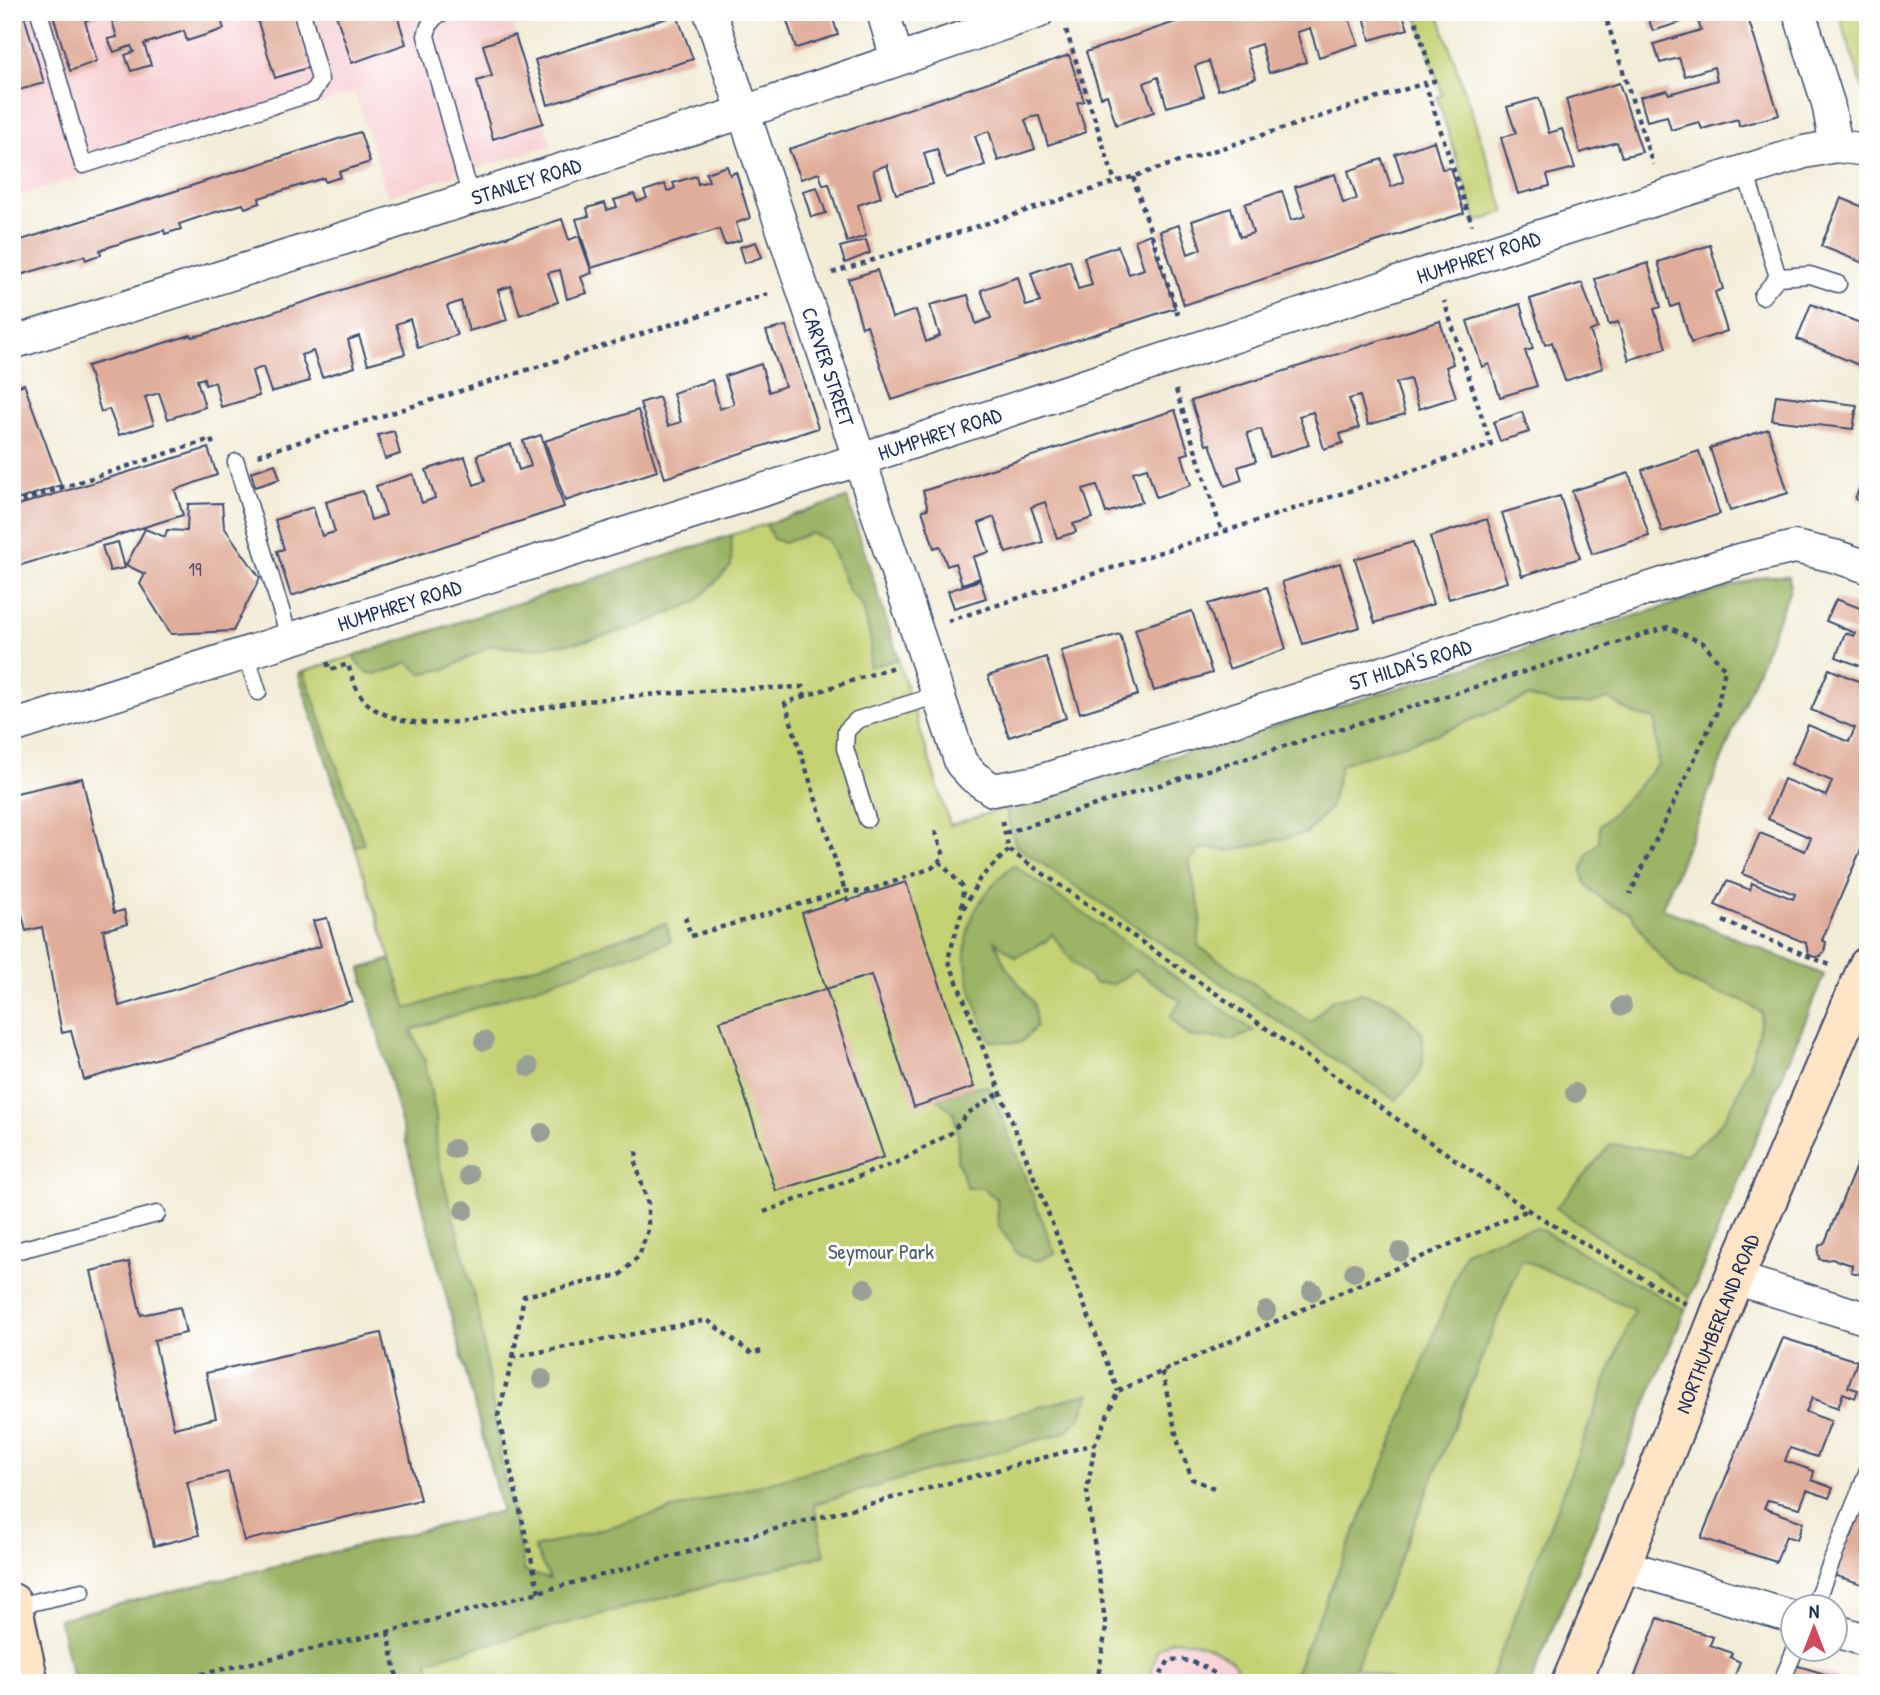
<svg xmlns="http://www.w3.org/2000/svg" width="1880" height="1695" font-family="'Patrick Hand',sans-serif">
	<rect width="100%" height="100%" fill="#fff"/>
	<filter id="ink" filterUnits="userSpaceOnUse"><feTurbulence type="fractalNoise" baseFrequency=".0143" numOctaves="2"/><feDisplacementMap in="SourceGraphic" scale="14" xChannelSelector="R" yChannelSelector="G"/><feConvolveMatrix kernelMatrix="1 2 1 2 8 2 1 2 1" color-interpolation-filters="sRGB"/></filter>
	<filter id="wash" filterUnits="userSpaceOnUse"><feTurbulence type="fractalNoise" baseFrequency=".00686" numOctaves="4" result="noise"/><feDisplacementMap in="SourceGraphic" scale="28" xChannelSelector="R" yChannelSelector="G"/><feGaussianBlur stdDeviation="1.57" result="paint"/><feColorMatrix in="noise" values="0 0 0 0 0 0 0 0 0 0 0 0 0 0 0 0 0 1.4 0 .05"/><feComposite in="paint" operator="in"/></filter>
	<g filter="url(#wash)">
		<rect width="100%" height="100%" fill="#f2ecd6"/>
		<path fill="#f7cfd3" d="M12 12H509L551 145 388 196 355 93 12 198Z
			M1172 1597 1271 1635 1399 1683H1121Z"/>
		<path fill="#c4d173" stroke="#708068" stroke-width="2" d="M1416 12H1438L1505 212 1477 222 1437 97 1442 94Z
			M1857 12H1868V104L1840 18Z
			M847 498 950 825 1766 576H1789L1790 589 1662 908 1824 975 1530 1683H1399L1305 1648 1291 1683H1238C1239 1675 1239 1668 1233 1662 1222 1650 1187 1637 1171 1641 1167 1642 1161 1647 1157 1650L1148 1683H75L59 1619 502 1511 381 1040 361 969 391 959 299 673Z"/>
		<path fill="#9bb365" stroke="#5b7162" stroke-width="2" d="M847 498 899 659 869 667 871 642 863 607 848 589 828 540 811 533 784 543 773 539 766 524Z
			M732 535 731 566 696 602 639 626 584 641 526 649 492 645 447 669 421 673 408 662C388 672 365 685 354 656Z
			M1766 576H1789L1790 589 1662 908 1824 975 1690 1297 1556 1208 1611 1144 1687 1154C1697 1145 1711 1136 1719 1125 1741 1097 1757 1047 1762 1013L1743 1000 1714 992 1681 978 1652 947 1630 913 1609 904 1587 887 1582 871 1588 853 1599 842 1600 826 1658 765 1655 719 1635 715 1609 699 1591 704H1556L1528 697 1437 734 1341 764 1330 808 1307 833 1231 851 1202 848 1189 861 1201 915 1198 946 1311 1022 1332 1000 1362 993 1392 1002 1422 1032C1426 1071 1422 1073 1396 1100L1016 846 1005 808Z
			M304 672 364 844 354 846 300 679 299 673Z
			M1013 865 1254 1031 1233 1040 1188 1036 1170 1017 1181 1001 1135 970 1114 984 1095 983 1073 962 1052 934 1045 942 1016 957 995 941 1005 965 1034 1004 1036 1027 1020 1043 990 1041C960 969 947 923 1013 865Z
			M666 923 671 941 411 1030 425 1062 436 1117 437 1155 479 1315 503 1473 525 1572 550 1579 534 1548 1090 1393 1080 1418 1066 1432 814 1504 825 1555 428 1660 432 1683H74L59 1619 502 1511 361 969 391 960 407 1009Z
			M989 1086 1055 1253 1037 1261 1018 1255 998 1225 997 1199 983 1188H967L957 1159 958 1136 954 1113 937 1099 974 1087Z
			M1538 1228 1685 1310 1530 1683H1489L1634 1309 1522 1259 1356 1666 1342 1683H1291L1400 1424 1465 1252 1510 1233Z"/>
		<g id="blocks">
			<path fill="#e0ad9a" d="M12 12H23L44 83 12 92Z
				M52 12H107L85 21 97 61 70 71Z
				M109 12H229V13L220 16 224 29 187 41 184 31 144 44 151 65 131 71 125 55 134 52 131 46 114 52 108 39 117 37Z
				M255 12H293L310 67 275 78Z
				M335 12H396L406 44 352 63Z
				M784 12H831L838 35 796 48Z
				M1205 12H1357L1348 16 1358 44 1319 57 1310 28 1304 30 1297 32 1306 62 1269 73 1261 44 1246 49 1256 78 1218 90 1209 61 1195 66 1204 96 1167 107 1158 77 1144 83 1154 112 1116 125 1107 95 1101 97 1086 52Z
				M1363 12H1402L1408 29 1370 40Z
				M1646 12H1746L1779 115 1739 126 1738 119 1702 129 1699 122 1671 130 1667 116 1647 121 1640 97 1667 90 1669 94 1717 80 1714 67 1685 76 1679 58 1660 63 1654 44 1701 30 1697 17 1653 31Z
				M677 15 693 59 548 105 535 60Z
				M515 35 543 123 493 139 477 81 492 76 483 45Z
				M1069 55 1084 101 1077 103 1086 132 1048 145 1039 116 1032 117 1025 120 1035 149 998 161 989 131 975 136 985 165 946 178 937 149 924 153 933 184 896 194 887 165 873 170 881 197 858 205 866 236 847 242 829 184 823 185 819 173 801 179 789 149Z
				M1619 83 1642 152 1622 157 1617 142 1580 153 1566 99Z
				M1539 98 1549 133 1562 129 1575 168 1547 175 1550 186 1518 194 1501 138 1516 133 1507 107Z
				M360 132 370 162 339 172 341 177 325 182 324 178 259 198 260 203 245 208 243 204 209 214 179 224 181 229 165 234 164 230 130 240 100 250 101 255 93 257 86 260 84 256 20 275 22 280 12 284V243Z
				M1434 141 1442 169 1450 168 1464 213 1184 305 1160 231 1179 225 1188 254 1201 249 1192 221 1231 208 1240 237 1253 233 1245 204 1282 191 1291 220 1300 218 1305 216 1295 187 1335 174 1343 203 1357 199 1348 171 1382 159 1391 187 1404 182 1395 154Z
				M727 166 730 175 736 172 750 218 736 223 741 240 725 245 719 229 591 268 576 219 589 216 587 208 605 203 607 210 617 207 614 200 634 194 637 201 642 200 647 198 644 191 665 184 667 191 671 190 675 188 673 183 696 176 698 184 709 181 706 173Z
				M817 187 826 213 811 217 803 191Z
				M1841 198 1868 209V265L1821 246Z
				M562 219 569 240 579 236 592 273 581 277 587 293 567 299 560 270 548 273 558 302 540 308 520 315 511 286 498 290 507 320 469 331 461 301 447 306 457 335 418 348 410 319 396 324 405 354 368 364 359 336 348 340 355 367 339 372 322 377 313 351 308 353 301 355 310 381 271 392 263 367 252 371 259 396 221 407 215 382 205 385 204 378 197 380 205 407 168 419 159 393 145 397 154 424 119 435 109 409 101 412 87 366 191 335 192 337 205 334Z
				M1150 234 1175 308 892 400 867 325 862 327 848 279 877 270 892 318 916 310 926 342 940 336 930 305 968 295 976 324 991 318 981 290 1018 277 1026 306 1040 302 1031 273 1070 260 1078 289 1092 285 1084 257 1118 246 1129 274 1144 269 1135 240Z
				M866 240 870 253 845 263 840 247Z
				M756 242 762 257 745 263 740 247Z
				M1710 245 1723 289 1715 292 1727 331 1691 343 1679 304 1671 307 1658 262Z
				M1648 263 1661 307 1654 309 1666 348 1629 360 1618 322 1609 325 1595 279Z
				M1582 283 1598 328 1590 331 1603 368 1565 381 1552 342 1545 345 1530 299Z
				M1520 304 1533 349 1525 351 1537 386 1500 397 1489 364 1482 367 1467 321Z
				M1811 304 1868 326V369L1797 339Z
				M1440 321 1453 364 1446 367 1456 397 1419 409 1410 379 1396 383 1405 414 1368 425 1360 396 1349 399 1359 428 1340 434 1343 443 1324 449 1313 412 1299 416 1309 445 1270 457 1261 429 1247 433 1256 461 1238 467 1242 480 1225 486 1210 444 1206 445 1191 401Z
				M786 326 818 428 665 478 640 403 659 397 668 426 681 422 673 393 692 386 712 380 720 409 734 404 725 376 761 364 769 392 785 386 766 331Z
				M24 384 61 485 17 500 12 485V389Z
				M1776 395 1857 405 1853 429 1772 420Z
				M638 410 657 471 565 501 545 441Z
				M1175 410 1189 453 1182 455 1191 485 1156 497 1147 468 1133 472 1142 502 1106 513 1097 485 1083 489 1093 518 1073 524 1076 532 1057 538 1045 502 1031 507 1043 542 1006 553 994 517 979 523 989 552 973 557 980 578 962 584 955 563 947 566 940 546 934 548 922 510 928 509 923 491Z
				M1522 412 1529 432 1500 441 1493 422Z
				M1768 429 1788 493 1730 511 1710 448Z
				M394 431 400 454 385 459 378 435Z
				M541 435 564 507 291 596 277 551 284 549 275 520 313 507 322 536 328 534 335 532 326 502 363 491 371 520 386 515 376 486 413 474 422 503 430 500 435 498 426 470 465 457 474 485 485 481 477 455 511 444 519 470 531 466 523 441Z
				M208 448 217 475 175 490 183 515 12 568V507Z
				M1699 451 1720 514 1662 532 1642 470Z
				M275 464 280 479 255 487 251 472Z
				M1868 467V504L1855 499Z
				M1629 473 1649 536 1592 554 1572 491Z
				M1560 496 1580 558 1522 576 1502 513Z
				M222 503 224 527 260 578 233 631 171 634 140 584 145 574 126 565 145 529 165 537 167 530 187 531 188 504Z
				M1487 519 1507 582 1449 599 1430 537Z
				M118 542 125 568 110 571 102 546Z
				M1413 542 1433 604 1375 623 1355 559Z
				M1340 563 1360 627 1303 644 1282 582Z
				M980 580 986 598 954 608 948 591Z
				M1267 587 1286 649 1229 669 1208 604Z
				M1836 599 1868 611V669L1836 657 1845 633 1854 636 1855 633 1826 621Z
				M1192 611 1212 673 1154 691 1135 629Z
				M1120 634 1138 695 1080 713 1061 651Z
				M1046 657 1066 718 1009 737 988 676Z
				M1829 669 1868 685V833L1822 940 1826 942 1824 952 1821 956 1814 957 1808 954 1806 943 1715 905 1727 881 1750 890 1752 883 1793 899 1795 894 1742 874 1760 833 1805 851 1811 838 1768 819 1784 779 1826 796 1829 789 1832 781 1791 764 1808 725 1849 742 1855 728 1811 710Z
				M82 778 114 913 124 910 127 924 103 930 119 1006 321 946 313 921 327 918 352 1001 84 1080 71 1031 62 1033 42 927 26 931 12 875V794Z
				M906 882 974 1087 914 1107 871 975 826 989 884 1157 776 1191 720 1021 826 989 802 913 847 898V901Z
				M1868 1137V1272L1864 1275 1851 1272 1852 1265 1832 1259 1824 1260 1819 1259 1818 1252 1819 1246 1825 1242Z
				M129 1262 141 1315 180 1307 186 1333 154 1340 174 1428 216 1418 206 1373 381 1333 420 1500 244 1541 228 1472 187 1482 199 1535 154 1546 91 1271Z
				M1783 1338 1857 1361 1848 1387 1858 1390 1855 1398 1843 1393 1838 1408 1812 1398 1806 1412 1831 1421 1817 1457 1790 1448 1785 1461 1814 1471 1812 1480 1833 1488 1829 1498 1807 1490 1800 1508 1768 1500 1764 1508 1803 1522 1797 1540 1786 1536 1776 1562 1701 1538Z
				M1860 1512 1868 1514V1586L1830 1574 1845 1536 1851 1538Z
				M1658 1618 1713 1637 1710 1645 1732 1653 1730 1657 1740 1662 1732 1683H1632Z
				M1795 1665 1852 1682V1683H1787Z"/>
		</g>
	</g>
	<g filter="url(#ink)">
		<use href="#blocks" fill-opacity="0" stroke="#3b4b70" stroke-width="2"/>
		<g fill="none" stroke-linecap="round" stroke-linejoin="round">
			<defs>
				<path id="lane" d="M39 12 83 165 312 93 320 80 302 12
					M445 12C432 16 429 24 426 36L471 198
					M1745 171 1778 277 1810 275 1838 284
					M1762 296 1778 277
					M236 462 290 640
					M246 654 258 692
					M867 819 845 748 846 731 857 720 938 695
					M12 1252 157 1214
					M13 1607 82 1591
					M1813 1608 1868 1471
					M1781 1683 1795 1650"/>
				<g id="street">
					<path id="s1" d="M710 12 961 763 974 777 993 790 1037 782 1739 560 1795 547 1834 556 1868 567"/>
					<path d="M883 12 897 59"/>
					<path d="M1799 12 1828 103 1836 146"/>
					<path id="s2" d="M12 343 744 112 1038 12"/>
					<path id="s3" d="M12 727 861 459 1522 242 1804 152 1836 146 1868 150"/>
					<path d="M1734 1278 1868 1319"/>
					<path d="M1621 1565 1792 1617"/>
					<path d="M1834 1630 1868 1641"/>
				</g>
				<g id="secondary">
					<path d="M12 1603 29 1683"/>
					<path id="s4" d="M1571 1683 1621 1565 1734 1278 1868 966"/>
				</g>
			</defs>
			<use href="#lane" stroke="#3b4b70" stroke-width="19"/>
			<use href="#street" stroke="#3b4b70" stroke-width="35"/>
			<use href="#secondary" stroke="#3b4b70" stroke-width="42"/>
			<path stroke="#3b4b70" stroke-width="4.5" stroke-dasharray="5 5" stroke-linecap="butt" d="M1413 12 1434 81 1425 83 1472 225
				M1604 12 1653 165
				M1066 30 1115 182
				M1133 177 1179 319
				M832 273 1425 83
				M1176 390 1222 532
				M258 455 771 293
				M12 504 211 439 214 448
				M948 621 1491 445 1444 301
				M327 662 330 670 348 664C357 696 365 709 398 719 446 733 527 708 578 702 653 693 727 689 803 687L805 696 894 667
				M805 696 785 703 845 891
				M1002 821 1009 850 1528 1210 1686 1304
				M1005 833 1668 627 1703 643 1725 669 1716 714 1630 894
				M1009 850 980 878 962 911 948 959 1118 1391
				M939 861 963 887 962 907
				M685 917 691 936 845 891 864 892 932 868 944 856 935 830
				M1723 921 1830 965
				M764 1212 900 1161 951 1133 968 1113 1000 1093
				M513 1357 524 1296 620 1275 639 1256 648 1230V1204L636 1164 637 1147
				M1162 1372 1178 1442 1192 1479 1214 1488
				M539 1592 498 1416 513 1357 707 1320 752 1354 761 1351
				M388 1632 398 1683
				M162 1683 388 1632 1095 1444
				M1097 1683 1106 1628 1087 1491 1095 1444 1118 1391 1528 1210
				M1156 1683 1169 1660C1188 1658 1205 1665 1220 1678L1221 1683"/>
			<use href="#lane" stroke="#fff" stroke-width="16"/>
			<use href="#street" stroke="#fff" stroke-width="32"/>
			<use href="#secondary" stroke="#ffe4c6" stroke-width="38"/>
		</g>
		<g fill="#989f97">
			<circle cx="1622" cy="1006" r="10"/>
			<circle cx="484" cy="1041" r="10"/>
			<circle cx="529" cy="1067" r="10"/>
			<circle cx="1575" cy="1093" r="10"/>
			<circle cx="542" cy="1133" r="10"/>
			<circle cx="454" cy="1149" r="10"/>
			<circle cx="469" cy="1175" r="10"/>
			<circle cx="464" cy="1210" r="10"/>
			<circle cx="1400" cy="1252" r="10"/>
			<circle cx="1354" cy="1272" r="10"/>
			<circle cx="865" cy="1288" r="10"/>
			<circle cx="1312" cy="1291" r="10"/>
			<circle cx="1266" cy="1311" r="10"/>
			<circle cx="542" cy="1379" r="10"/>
		</g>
	</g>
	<g text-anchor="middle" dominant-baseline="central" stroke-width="6" stroke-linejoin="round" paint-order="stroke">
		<g font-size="18" fill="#4c4e6d">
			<text x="195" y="569">19</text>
		</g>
		<g font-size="21" fill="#1b2f5e" stroke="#fff">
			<text stroke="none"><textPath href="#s2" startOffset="539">STANLEY ROAD</textPath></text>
			<text stroke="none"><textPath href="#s3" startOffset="1540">HUMPHREY ROAD</textPath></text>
			<text stroke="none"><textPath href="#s1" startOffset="374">CARVER STREET</textPath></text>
			<text stroke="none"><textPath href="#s3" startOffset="973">HUMPHREY ROAD</textPath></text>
			<text stroke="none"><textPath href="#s3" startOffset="406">HUMPHREY ROAD</textPath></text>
			<text stroke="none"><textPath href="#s1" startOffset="1270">ST HILDA'S ROAD</textPath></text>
			<text stroke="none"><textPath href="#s4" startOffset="388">NORTHUMBERLAND ROAD</textPath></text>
		</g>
		<g font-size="21" fill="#4e6064" stroke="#fff">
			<text x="881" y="1251">Seymour Park</text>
		</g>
	</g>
	<rect width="1880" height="1695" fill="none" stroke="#fff" stroke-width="42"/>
	<g transform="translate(1814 1628)"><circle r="33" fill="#ffffff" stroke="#a4acbf" stroke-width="2"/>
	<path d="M0-5L12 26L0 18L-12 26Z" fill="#d1495b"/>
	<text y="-10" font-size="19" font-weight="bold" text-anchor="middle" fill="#1b2f5e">N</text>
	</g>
</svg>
